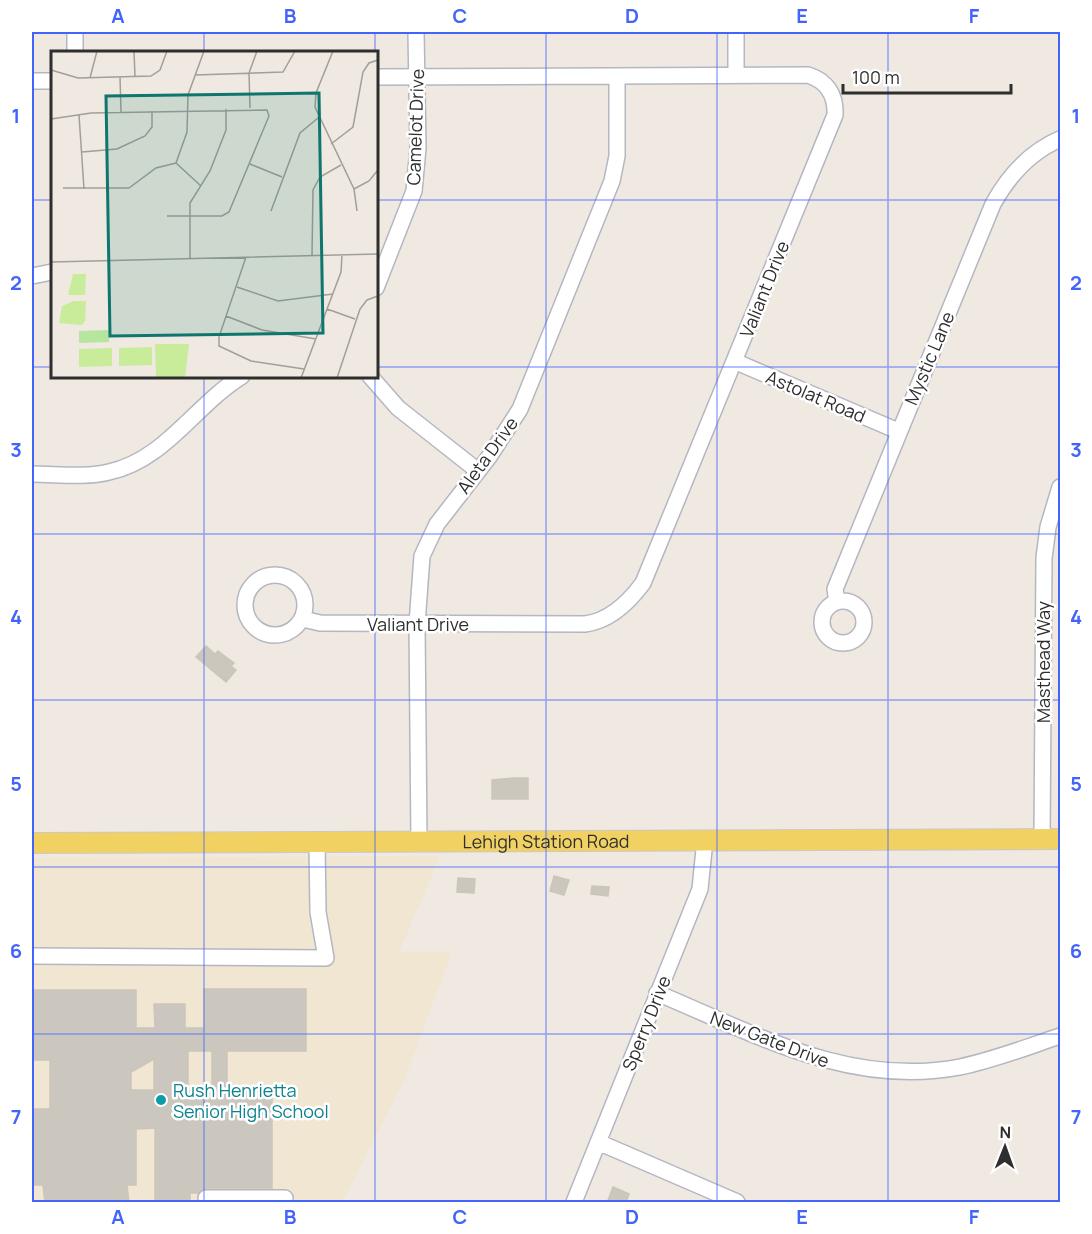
<svg xmlns="http://www.w3.org/2000/svg" width="1092" height="1234" font-family="Manrope,sans-serif">
	<rect width="100%" height="100%" fill="#efe9e1"/>
	<path fill="#f0e6d1" d="M440 856 399 952H452L403 1083 342 1202H32V858Z"/>
	<path fill="#cbc7bf" stroke="#cbc5ba" stroke-width="1.5" fill-rule="evenodd" d="M206 646 215 654 218 651 234 663 231 666 236 670 226 682 196 657Z
		M514 778H528V799H492V780Z
		M554 876 569 880 564 895 550 891Z
		M458 878 475 879 474 893 457 892Z
		M592 886 609 887 608 896 591 894Z
		M204 989H306V1051H227V1090H272V1188H206L198 1193H190V1203H155V1128L136 1129V1185H127L129 1203H45L43 1185H32V1109H50V1060H32V990H136V1028H155L154 1004H185V1028H204ZM188 1051H212V1091H188ZM154 1059V1090H131V1072Z
		M613 1187 629 1194 626 1203H607Z"/>
	<g fill="none" stroke-linecap="round" stroke-linejoin="round">
		<defs>
			<path id="minor" d="M75 32V52
				M736 74V32
				M32 81H52
				M32 276 52 272
				M376 288 414 191 418 148 416 32
				M734 361 898 431
				M370 376 398 408 478 471
				M32 474C57 474 85 478 109 472 165 460 195 405 242 376
				M245 605a30 30 0 1 1 60 0a30 30 0 1 1-60 0Z
				M822 622a21 21 0 1 1 42 0a21 21 0 1 1-42 0Z
				M837 602 835 589 993 204C1009 175 1030 152 1060 139
				M303 619 320 623 585 624C609 621 629 602 643 583L835 115C836 95 827 81 808 75L376 77
				M1042 839 1044 558 1048 527 1060 487
				M419 842 417 624 422 556 437 524 489 457 520 409 612 181 617 156V76
				M32 956 326 958 318 912 317 843
				M657 993C755 1034 850 1088 960 1067 994 1060 1027 1047 1060 1036
				M598 1142 737 1202
				M206 1198H285
				M574 1202 700 889 705 840"/>
			<g id="major">
				<path id="s1" d="M32 843 1060 839"/>
			</g>
		</defs>
		<use href="#minor" stroke="#b4b7c1" stroke-width="18"/>
		<use href="#major" stroke="#c9c9c9" stroke-width="22"/>
		<use href="#minor" stroke="#fff" stroke-width="15"/>
		<use href="#major" stroke="#f2d163" stroke-width="20"/>
	</g>
	<path fill="none" stroke="#4264fb" stroke-width="1.5" stroke-opacity="0.55" d="M204 32V52M375 32V52M546 32V1202M717 32V1202M888 32V1202M32 200H52M376 200H1060M32 367H52M376 367H1060M204 376V1202M375 376V1202M32 534H1060M32 700H1060M32 867H1060M32 1034H1060"/>
	<circle fill="#0f9aa8" stroke="#fff" stroke-width="2" cx="161" cy="1100" r="6"/>
	<g text-anchor="middle" dominant-baseline="central" stroke-width="5" stroke-linejoin="round" paint-order="stroke">
		<g font-size="18" fill="#2e2e2e" stroke="#fff">
			<text transform="translate(415 127) rotate(-88)">Camelot Drive</text>
			<text transform="translate(764 289) rotate(-68)">Valiant Drive</text>
			<text transform="translate(929 358) rotate(-67)">Mystic Lane</text>
			<text transform="translate(816 396) rotate(23)">Astolat Road</text>
			<text transform="translate(487 455) rotate(-54)">Aleta Drive</text>
			<text x="418" y="624">Valiant Drive</text>
			<text transform="translate(1043 662) rotate(-90)">Masthead Way</text>
			<text stroke="none"><textPath href="#s1" startOffset="514">Lehigh Station Road</textPath></text>
			<text transform="translate(646 1023) rotate(-68)">Sperry Drive</text>
			<text transform="translate(770 1039) rotate(21)">New Gate Drive</text>
		</g>
		<g font-size="18" fill="#0d838f" stroke="#fff" text-anchor="start">
			<text x="173" y="1090">Rush Henrietta<tspan x="173" dy="21">Senior High School</tspan></text>
		</g>
	</g>
	<g transform="translate(51 51)">
		<rect width="327" height="327" fill="#efe9e1"/>
		<path d="M58 279V291L28 292V280Z" fill="#b6e59e"/>
		<path d="M22 223H35L34 244H17ZM23 250H35L34 270 31 274 8 272 11 255ZM104 293H138L134 327H105ZM101 296V314L68 315V297ZM61 297V315L28 316V298Z" fill="#c9ec9a"/>
		<path fill="none" stroke="#a29e99" stroke-width="1.5" d="M83 0 84 26M282 0 265 42 264 56 303 138 306 160M0 19 27 27 100 25 109 19 116 0M144 24 232 21 244 0M69 26 70 61M39 27 46 0M199 57 198 22 206 0M28 64 33 138M0 68 40 62 216 59 218 65 178 161 171 165H116M280 93 302 76 312 21 318 12 327 9M31 101 66 98 94 85 101 76V60M125 112 136 81 137 44 153 0M125 112 150 135M199 113 231 126M12 137H78L105 117 125 112M303 138 318 130 327 119M220 160 249 82 267 67M261 204 262 139 269 126 290 114M195 206 168 286V295L200 310 253 318M139 207V152L159 120 175 79V58M0 211 327 203M186 236 227 250 282 243M276 258 304 268M175 265 211 279 265 288M250 327 290 221 291 204M286 327 309 258 316 249 327 245"/>
		<path fill="#0f766e" fill-opacity="0.15" stroke="#0f766e" stroke-width="3" d="M268 42 272 282 59 285 55 45Z"/>
		<rect width="327" height="327" fill="none" stroke="#2e2e2e" stroke-width="3"/>
	</g>
	<rect width="1092" height="1234" fill="none" stroke="#ffffff" stroke-width="66"/>
	<g transform="translate(1005 1147) rotate(1)" stroke="#ffffff" stroke-width="4.5" paint-order="stroke">
	<path d="M0-4.5L10 22L0 15L-10 22Z" fill="#2e2e2e"/>
	<text y="-9" font-size="16" font-weight="bold" text-anchor="middle" fill="#2e2e2e">N</text>
	</g>
	<path d="M843 84v9h168v-9" fill="none" stroke="#2e2e2e" stroke-width="3"/>
	<text x="852" y="84" font-size="18" fill="#2e2e2e" stroke="#ffffff" stroke-width="4.5" paint-order="stroke">100 m</text>
	<rect x="33" y="33" width="1026" height="1168" fill="none" stroke="#4264fb" stroke-width="2"/>
	<g font-size="20" text-anchor="middle" font-weight="bold" fill="#4264fb">
		<text x="118" y="23">A</text>
		<text x="290" y="23">B</text>
		<text x="460" y="23">C</text>
		<text x="632" y="23">D</text>
		<text x="802" y="23">E</text>
		<text x="974" y="23">F</text>
		<text x="16" y="123">1</text>
		<text x="1076" y="123">1</text>
		<text x="16" y="290">2</text>
		<text x="1076" y="290">2</text>
		<text x="16" y="457">3</text>
		<text x="1076" y="457">3</text>
		<text x="16" y="624">4</text>
		<text x="1076" y="624">4</text>
		<text x="16" y="791">5</text>
		<text x="1076" y="791">5</text>
		<text x="16" y="958">6</text>
		<text x="1076" y="958">6</text>
		<text x="16" y="1124">7</text>
		<text x="1076" y="1124">7</text>
		<text x="118" y="1224">A</text>
		<text x="290" y="1224">B</text>
		<text x="460" y="1224">C</text>
		<text x="632" y="1224">D</text>
		<text x="802" y="1224">E</text>
		<text x="974" y="1224">F</text>
	</g>
</svg>
